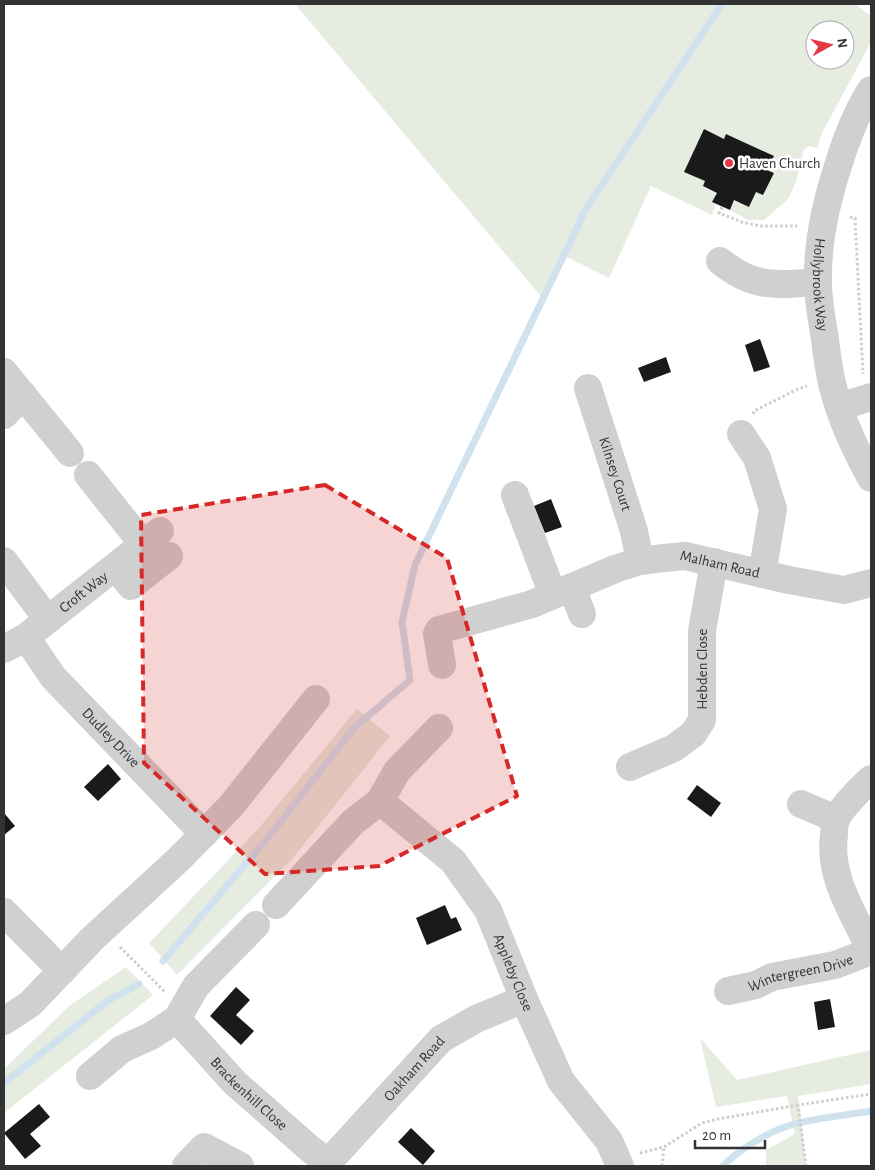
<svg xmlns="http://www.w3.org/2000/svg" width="875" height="1170" font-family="'Alegreya Sans',sans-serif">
	<rect width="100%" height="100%" fill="#fff"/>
	<path fill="#e6ecdf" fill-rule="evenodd" d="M295 4H855L871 16V42L822 133 817 148 809 146 804 149 796 182 788 199 764 220H748L730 210 734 200 749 207 756 192 763 195 774 173 767 170 774 156 727 134 724 139 704 129 684 172 705 181 703 186 717 193 713 202 716 204 712 215 651 186 609 278 567 257 545 301ZM815 30H845V60H815Z
		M357 709 390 736 293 858 177 975 149 943 258 829Z
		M126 967 153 995 4 1113V1069L69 1006Z
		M700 1038 737 1080 871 1050V1084L798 1096 806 1166H766V1150L795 1134 787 1096 716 1107Z"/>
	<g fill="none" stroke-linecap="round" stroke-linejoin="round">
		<path stroke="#cfe2ee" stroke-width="7" d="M163 961 271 834 354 728 410 680 402 622 415 565 587 207 722 4
			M4 1083 106 1002 139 984
			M723 1166C738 1150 770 1131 791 1125 815 1118 847 1115 871 1111"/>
	</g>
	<path fill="#1a1a1a" d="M704 129 724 139 726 134 774 156 767 170 774 173 763 195 756 192 749 207 734 200 730 210 712 202 717 193 703 186 705 181 684 172Z
		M760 339 770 367 754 372 745 345Z
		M666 357 671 372 644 382 638 368Z
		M551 499 562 527 545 533 534 506Z
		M108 764 121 779 98 801 84 787Z
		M697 785 721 803 711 817 687 799Z
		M4 813 15 826 4 835Z
		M445 905 451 919 456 917 462 930 427 945 416 918Z
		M236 987 250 1000 236 1015 254 1031 241 1045 210 1016Z
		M830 999 835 1027 818 1030 814 1002Z
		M39 1104 50 1117 30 1134 41 1146 25 1159 4 1133Z
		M411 1128 435 1151 423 1165 398 1142Z"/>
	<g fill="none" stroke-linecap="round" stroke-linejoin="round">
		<path stroke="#cdcdcd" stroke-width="3" stroke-dasharray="2.5 2.5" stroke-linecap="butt" d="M722 207 719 213 742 222 760 226H797
			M850 217 855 218 863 374
			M753 414 754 411 798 389 807 386
			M120 947 165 992
			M640 1153 664 1147 702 1123 718 1119 798 1105
			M662 1166 664 1147
			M806 1166 798 1105 871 1094"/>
		<g stroke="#d0d0d0" stroke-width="28">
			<path id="s1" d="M871 90C856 113 846 140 838 166 826 203 817 243 818 282 818 301 822 320 825 339 827 356 829 374 834 391 842 421 856 451 871 478"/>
			<path d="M720 261C754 289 777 285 818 282"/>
			<path d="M4 372 70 453"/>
			<path id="s2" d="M588 388 634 531 640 561"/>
			<path d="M839 407 871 397"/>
			<path d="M4 415 23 395"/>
			<path d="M741 434 757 458 773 509 762 574"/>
			<path d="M88 475 143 544"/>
			<path d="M515 495 553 595"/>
			<path d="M4 561 48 620"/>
			<path d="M116 567 131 586 169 556"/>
			<path d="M572 587 582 614"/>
			<path id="s3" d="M26 637 53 677 204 834"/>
			<path id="s4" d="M4 649 26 637 160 531"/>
			<path id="s5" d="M442 665 437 634 439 630 532 604 615 569 640 561 664 558 685 556 789 580 844 590 871 583"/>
			<path id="s6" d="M630 767 674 748 693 734 702 720V631L714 562"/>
			<path id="s7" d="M380 801 453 861 488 910 524 999 561 1081 609 1141 620 1166"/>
			<path d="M801 804 836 819"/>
			<path d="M276 905 353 822 380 801 397 771 439 728"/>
			<path d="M4 912 62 971"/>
			<path d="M871 951C854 914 828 877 834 835 834 830 834 824 836 820 839 810 863 786 871 779"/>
			<path id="s8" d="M728 991 756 985 772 977 835 965 871 951"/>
			<path id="s9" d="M177 1019 235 1083 309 1148 328 1163"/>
			<path d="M4 1021 30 1004 92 939 179 859 231 806 316 699"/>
			<path d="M90 1076 122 1049 151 1036 177 1019 196 986 256 925"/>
			<path d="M186 1166 204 1147 240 1166"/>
			<path id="s10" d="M325 1166 441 1039 476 1019 524 999"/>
		</g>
	</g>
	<path fill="#d62828" fill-opacity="0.2" stroke="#d62828" stroke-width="4" stroke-dasharray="10 6" stroke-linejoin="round" d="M325 485 447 558 517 796 379 866 265 874 144 763 141 515Z"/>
	<circle fill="#e63946" stroke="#fff" stroke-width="2" cx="729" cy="163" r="5"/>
	<g text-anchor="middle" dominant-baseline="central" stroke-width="5" stroke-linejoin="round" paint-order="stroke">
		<g font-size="15" fill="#333" stroke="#fff" text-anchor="start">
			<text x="739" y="163">Haven Church</text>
		</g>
		<g font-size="15" fill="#333" stroke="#fff">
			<text stroke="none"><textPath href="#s1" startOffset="204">Hollybrook Way</textPath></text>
			<text stroke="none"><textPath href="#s2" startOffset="90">Kilnsey Court</textPath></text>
			<text stroke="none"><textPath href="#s5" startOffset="330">Malham Road</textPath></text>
			<text stroke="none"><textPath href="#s4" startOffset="98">Croft Way</textPath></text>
			<text stroke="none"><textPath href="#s6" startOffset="139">Hebden Close</textPath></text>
			<text stroke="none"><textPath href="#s3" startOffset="132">Dudley Drive</textPath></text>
			<text stroke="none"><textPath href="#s8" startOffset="75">Wintergreen Drive</textPath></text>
			<text stroke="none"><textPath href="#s7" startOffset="222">Appleby Close</textPath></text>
			<text stroke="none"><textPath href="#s10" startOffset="132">Oakham Road</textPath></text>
			<text stroke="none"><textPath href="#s9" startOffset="104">Brackenhill Close</textPath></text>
		</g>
	</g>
	<rect width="875" height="1170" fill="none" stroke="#333333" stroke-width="10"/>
	<g transform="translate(830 45) rotate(82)"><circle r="24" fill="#ffffff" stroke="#adadad"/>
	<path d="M0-4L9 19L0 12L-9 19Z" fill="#e63946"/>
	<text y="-8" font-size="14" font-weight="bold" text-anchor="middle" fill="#333333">N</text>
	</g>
	<path d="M695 1140v8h70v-8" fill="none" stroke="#333333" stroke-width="2.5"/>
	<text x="702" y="1140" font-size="15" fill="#333333" stroke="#ffffff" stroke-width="4" paint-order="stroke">20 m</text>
</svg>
